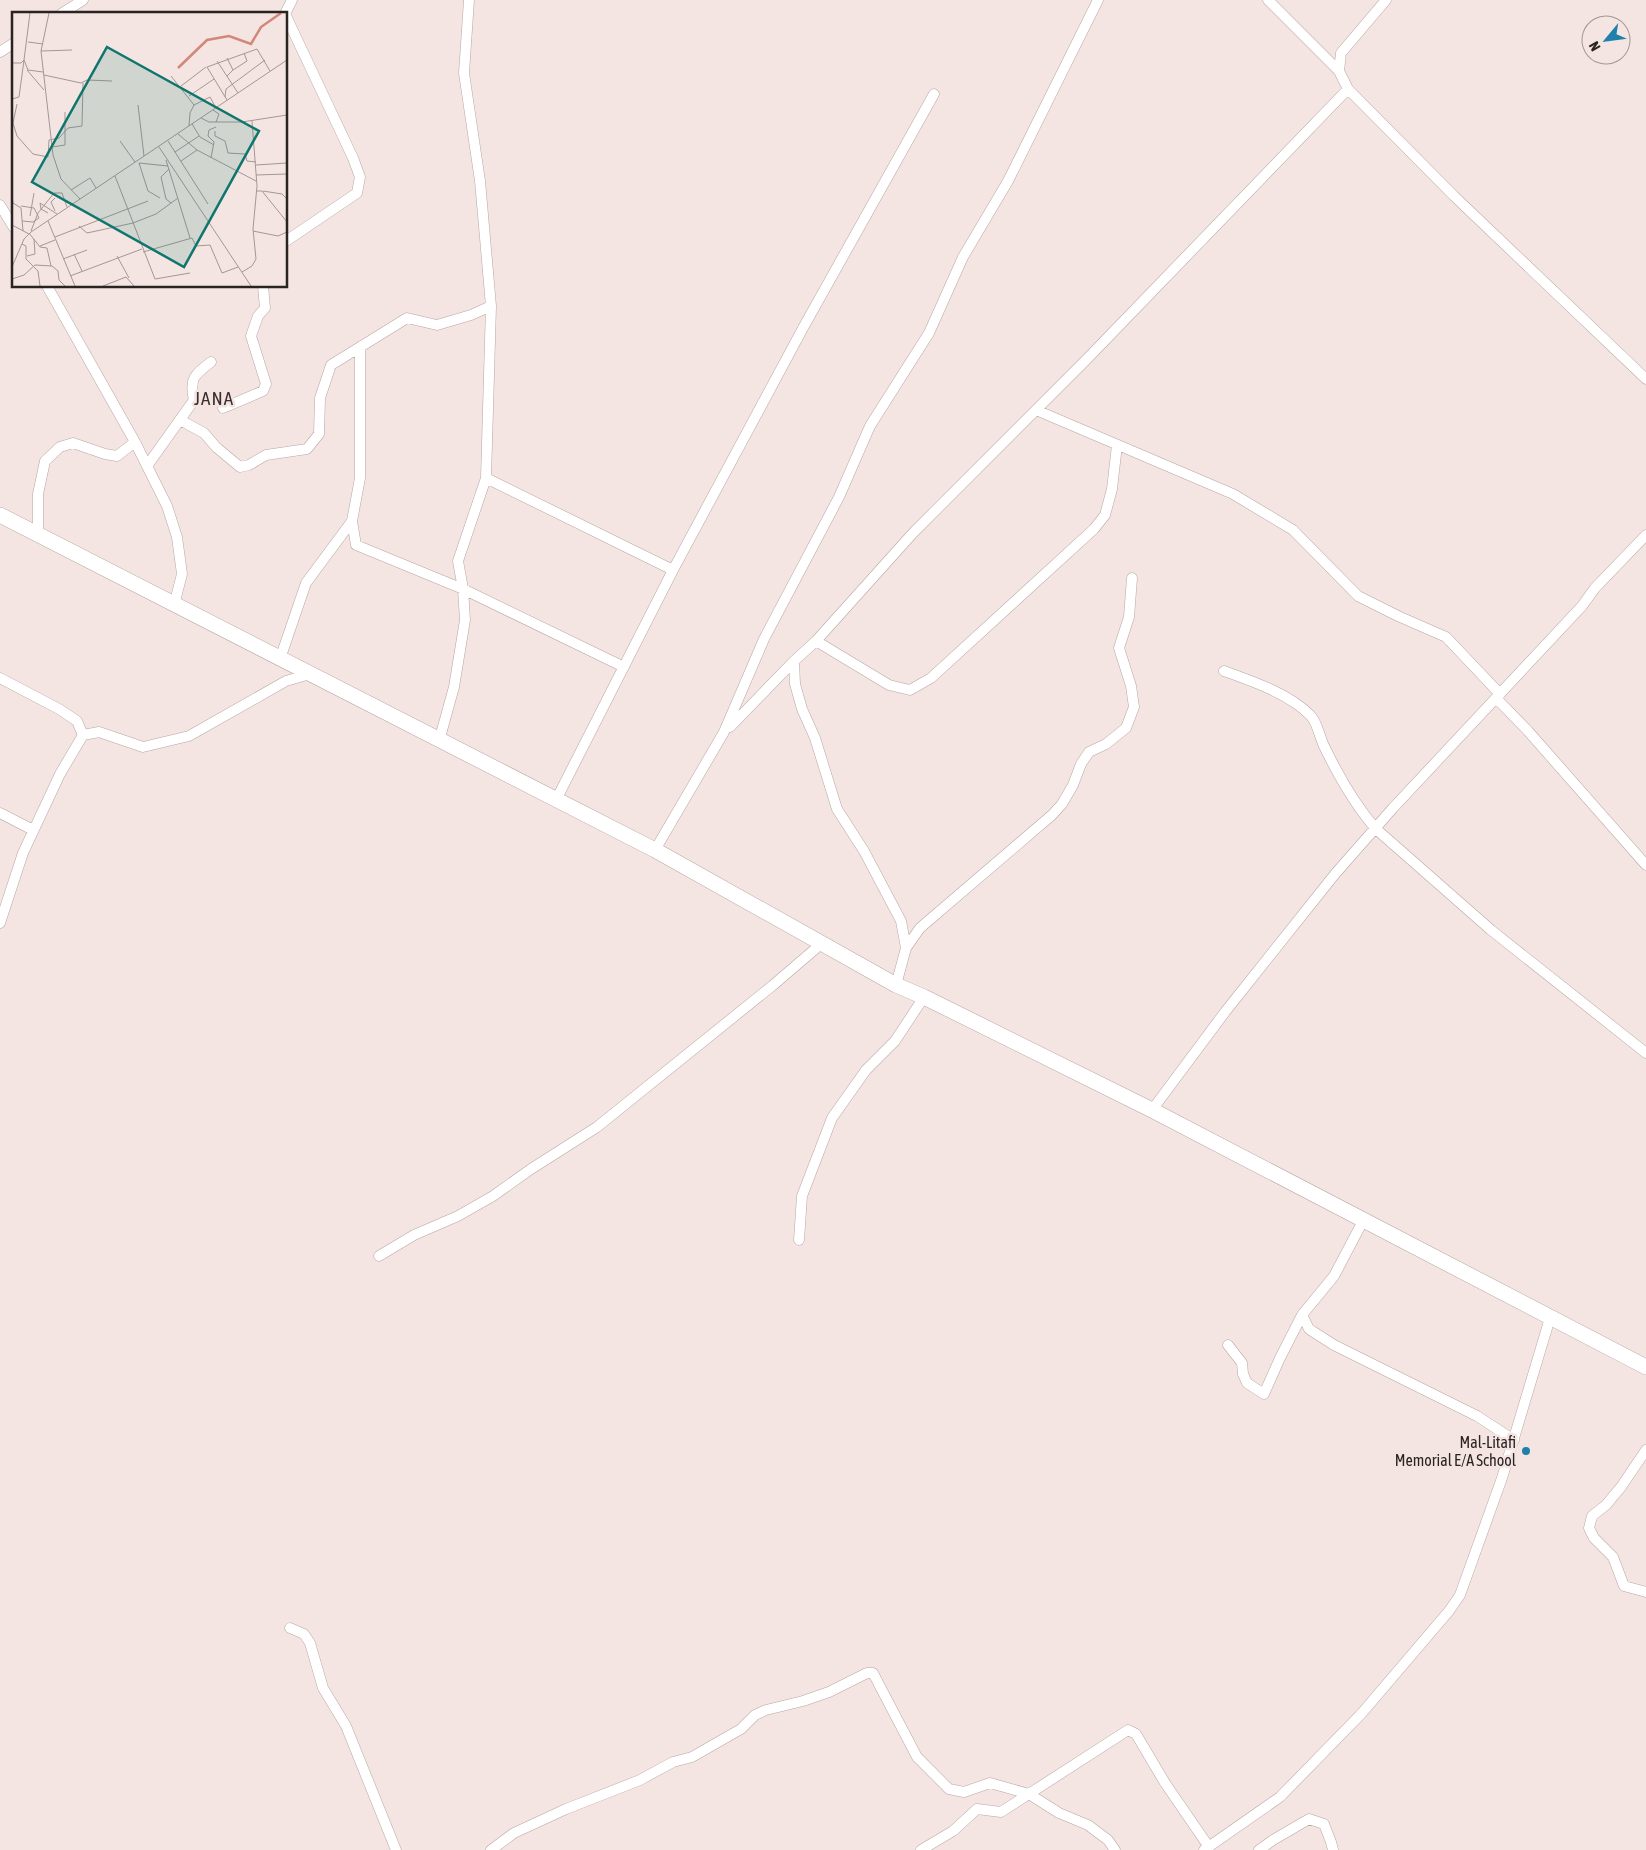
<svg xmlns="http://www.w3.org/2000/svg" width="1646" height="1850" font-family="'Asap Condensed',sans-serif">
	<rect width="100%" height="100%" fill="#f4e5e2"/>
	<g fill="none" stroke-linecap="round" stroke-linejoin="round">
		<defs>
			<path id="street" d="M1268 0 1339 71
				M1386 0 1341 53 1339 71 1348 89 1454 196 1646 379
				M61 14 83 0
				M285 14 292 0
				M286 16 353 158 360 177 357 193 286 241
				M0 52 14 43
				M0 205 14 228
				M47 286 135 442 167 506 177 537 182 574 174 605
				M223 408 263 391 266 384 251 336 258 316 265 308 263 286
				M1036 410 1233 494 1293 530 1358 596 1398 616 1446 637 1500 694
				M180 420 204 433 216 447 240 467 249 465 266 455 307 449 319 434 320 398 331 365 407 318 437 325 471 315 491 306
				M147 466 194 400C189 379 194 375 211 362
				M486 478 673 570
				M352 521 356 545 463 589 624 667
				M38 535V494L45 461 60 447 73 443 105 454 117 456 135 442
				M816 641 889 685 910 690 931 678 1094 529 1105 515 1112 489 1117 445
				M280 659 306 583 352 521 360 478V348
				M794 661 795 684 802 709 815 738 837 809 864 851 901 921 906 948 896 985
				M1224 671C1252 681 1290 694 1311 716 1318 724 1320 739 1325 748 1339 777 1355 805 1376 829L1491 930 1646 1053
				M0 678 59 709 77 721 83 735
				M1496 698 1528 731 1646 865
				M730 727 794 661 816 641 913 533 1085 361 1348 89
				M439 741 454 687 465 620 463 589 458 561 486 478 491 306 480 181 464 73 469 0
				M556 800 673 570 803 328 934 94
				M0 813 33 830
				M655 850 724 732 764 639 839 497 870 426 929 333 963 257 1008 181 1098 0
				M0 923 23 853 60 774 83 735 99 732 143 747 189 736 286 681 310 674
				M906 948 920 928 1052 815 1062 804 1073 785 1081 764 1089 752 1106 744 1126 728 1134 707 1131 686 1119 648 1129 617 1132 578
				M1152 1110 1225 1012 1335 874 1393 808 1582 606 1595 588 1646 535
				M1363 1221 1334 1276 1302 1315 1309 1329 1334 1345 1477 1416 1514 1440
				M799 1240 802 1196 832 1118 866 1070 895 1041 924 997
				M379 1256 414 1235 458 1216 493 1196 531 1169 597 1127 772 986 821 944
				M1228 1345 1242 1363 1243 1374 1247 1383 1264 1394 1280 1358 1302 1315
				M1646 1450 1621 1487 1606 1505 1592 1516 1589 1528 1594 1538 1613 1557 1624 1586 1646 1592
				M290 1628 304 1634 310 1643 323 1688 346 1726 396 1850
				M491 1850 514 1833 566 1809 640 1780 673 1762 692 1757 741 1729 755 1715 766 1710 803 1701 829 1692 867 1673H873L917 1757 949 1789 964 1792 990 1783 1029 1794 1059 1813 1088 1825 1108 1840 1115 1850
				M921 1850 953 1831 977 1809 1001 1812 1128 1730 1136 1734 1165 1783 1209 1847
				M1204 1850 1280 1797 1362 1713 1449 1611 1460 1595 1502 1478 1550 1318
				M1259 1850 1273 1840 1309 1819 1324 1824 1331 1842 1333 1850"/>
			<path id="secondary" d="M0 515 655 850 896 985 924 997 1152 1110 1646 1367"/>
		</defs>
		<use href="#street" stroke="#b6a7a4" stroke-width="11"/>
		<use href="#secondary" stroke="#b6a7a4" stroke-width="16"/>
		<use href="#street" stroke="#fff" stroke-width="10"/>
		<use href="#secondary" stroke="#fff" stroke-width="15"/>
	</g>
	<circle fill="#1e81ac" stroke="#f4e5e2" stroke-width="2" cx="1526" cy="1451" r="5"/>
	<g text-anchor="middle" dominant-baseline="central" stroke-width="5" stroke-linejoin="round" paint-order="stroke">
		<g font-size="16" fill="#292322" stroke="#f4e5e2" text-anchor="end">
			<text x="1516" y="1442">Mal-Litafi<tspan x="1516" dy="18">Memorial E/A School</tspan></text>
		</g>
		<g font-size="19" letter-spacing="1" fill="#3c302e" stroke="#f4e5e2">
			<text x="214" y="398">JANA</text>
		</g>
	</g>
	<g transform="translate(12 12)">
		<rect width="275" height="275" fill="#f4e5e2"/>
		<path fill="none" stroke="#d3877a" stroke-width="2.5" d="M166 56 195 28 217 24 239 32 249 15 269 1"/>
		<path fill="none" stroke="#a39795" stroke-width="1" d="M18 1 12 48 16 58 31 60M37 1 29 39 41 143 49 167 68 187M16 30 31 32M29 39 60 38M205 49 226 81M0 51H9L12 48 7 85 0 87M15 58 32 78M221 58 235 49 232 41M32 63 69 71 75 68 100 69M159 64 182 93 178 101 177 114M215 64 221 58 215 46M169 74 194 55M177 84 202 67M213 85 214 77 253 48M215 88 195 55 245 37 258 59M5 92 1 111 5 124 21 142 36 145 37 128 47 126 56 116 70 114 71 71M126 93 132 144M182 93 198 85 204 96M201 98 207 102 204 110M189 106 197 110H230L275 103M180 112 188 125 202 133M203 119V124L213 129 216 141 233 142 235 149 244 150M166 122 185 138 244 169M108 129 123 150M156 129 196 192M40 135 53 133V100M147 135 239 274M163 140 187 124M199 146 202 130 196 124 197 118 204 115M154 148 178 226M169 149 185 138M127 151 136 179 148 186M127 151 156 154M244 153 275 151M157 157 149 165 154 187 159 191M244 163 275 162M103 164 143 267 178 261M59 178 78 166 84 176M245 179H250L275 210M251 179 270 182 275 187M0 183 1 191 9 196 11 219M9 194 22 196 27 206 21 210 10 209M43 199 39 190 43 186M36 201 29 197 28 191 45 202M18 204 22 181M36 209 63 274M121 211 144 202 166 186M0 213 17 222M67 214 75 221 121 211M19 219 26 201 42 181H50L55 195M241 219 266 224 275 220M17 221 28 235 35 236 39 254M43 225 136 189M10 232 14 234V247L26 259 28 274M28 234 43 228M131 240 180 226 184 234 198 233 210 261 226 255M62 242 70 259M15 244 23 242 22 227M105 244 117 266M51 247 75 238M0 255 12 227 19 220 275 48M230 260 240 254 244 247 241 217 245 174 240 109M58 264 130 237M0 267 12 263 23 253 40 254 46 259 47 268 53 274M91 274 114 265 122 274"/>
		<path fill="#0f766e" fill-opacity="0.15" stroke="#0f766e" stroke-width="2.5" d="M95 35 247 119 172 255 20 170Z"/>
		<rect width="275" height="275" fill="none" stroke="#292322" stroke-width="2.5"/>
	</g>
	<g transform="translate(1606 40) rotate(241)"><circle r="24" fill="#f4e5e2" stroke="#a39795"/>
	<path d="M0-4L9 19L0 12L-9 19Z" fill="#1e81ac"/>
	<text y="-8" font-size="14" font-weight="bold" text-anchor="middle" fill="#292322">N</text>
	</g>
</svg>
